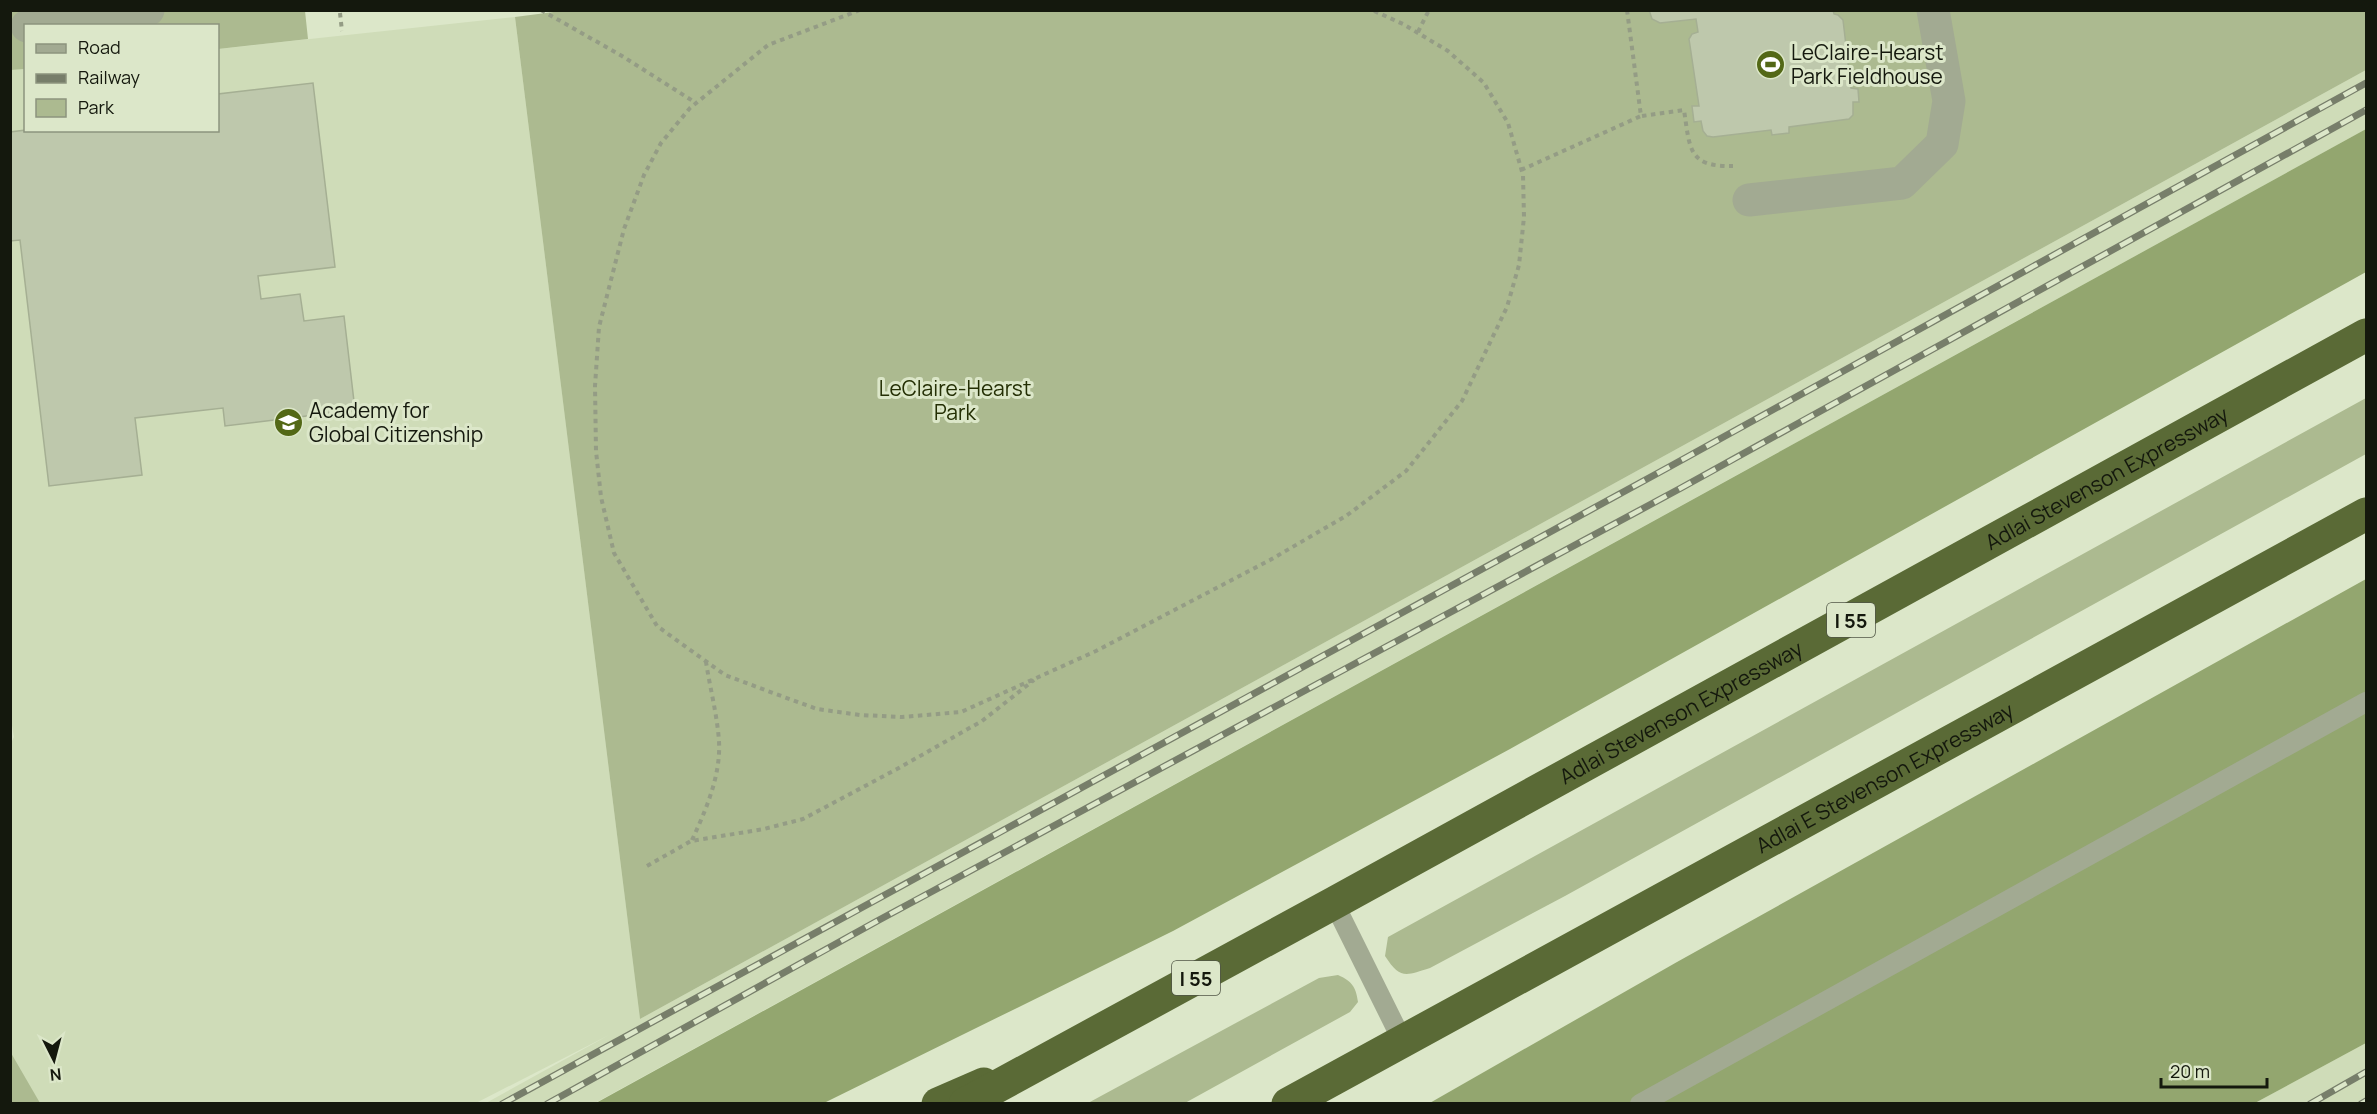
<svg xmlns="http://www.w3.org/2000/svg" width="2377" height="1114" font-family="Manrope,sans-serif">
	<rect width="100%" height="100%" fill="#dce7c9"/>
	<path fill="#cfdcb8" d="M515 17 640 1019 2366 70V129L595 1103H486L609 1035 476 1103 40 1104 10 1053V745L14 737 10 714V70L25 69 26 130H218V49Z
		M2366 1043V1103H2255Z"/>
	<path fill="#acba90" d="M569 10H2366V70L640 1019 515 17Z
		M10 11H305L308 39 218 49V26H26L25 69 11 70Z
		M2366 398V454L1565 896 1430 968C1405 976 1400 979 1385 956L1388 937Z
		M1338 975C1352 981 1356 987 1358 1002L1350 1012 1185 1103H1088L1319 978Z
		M10 1053H11L40 1103H11Z"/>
	<path fill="#93a66f" d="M2366 129V272L1510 749 1173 931 824 1103H596Z
		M2366 579V1043L2255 1103 1428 1104 1677 962Z"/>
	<path fill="#bec8ac" stroke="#a5af93" stroke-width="1.5" d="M1649 10H1833L1834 14 1838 15 1843 20 1851 88 1858 89 1859 102H1853V115L1849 119 1789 127V133L1772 135 1771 130 1713 137 1707 136 1703 131 1701 121 1694 122 1692 106H1699L1689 39 1692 34 1698 32 1696 19 1660 23 1652 19Z
		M313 83 335 267 258 276 261 299 300 294 304 321 344 316 355 410 225 426 223 408 135 418 142 475 49 486 20 240 10 241V132L26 130H218V94Z"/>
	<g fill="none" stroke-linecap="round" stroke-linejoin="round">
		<path stroke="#949c85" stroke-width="4" stroke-dasharray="4.5 4.5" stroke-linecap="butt" d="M541 10 622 56 696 103
			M860 10 768 45 690 108 661 143 644 175 624 229 599 327 595 386 596 451 601 497 614 553 657 626 725 675 773 693 817 709 860 715 902 717 961 712 1096 651 1270 560 1346 516 1406 471 1462 401 1507 307 1519 265 1524 217 1523 175 1508 123 1484 83 1448 51 1403 24 1372 10
			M340 13 342 31
			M1418 32 1429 10
			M1642 116 1684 110C1690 149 1688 167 1733 166
			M1521 170 1641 116 1627 10
			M692 840C706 810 721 775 719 741 717 714 710 688 706 662
			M647 866 691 841 764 829 803 819 897 769 982 721 1034 680"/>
		<path stroke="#a2aa92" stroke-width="20" d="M1334 903 1402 1040
			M1640 1104 2366 702"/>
		<path stroke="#a2aa92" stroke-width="33" d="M27 26 148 10
			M1749 200 1902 183 1942 144 1949 101 1933 10"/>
		<g stroke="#5a6a36" stroke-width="33">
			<path d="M938 1104 984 1084"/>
			<path id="s1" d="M965 1104 1334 903 2366 335"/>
			<path id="s2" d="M1288 1104 2366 514"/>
		</g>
		<defs>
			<path id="rail" d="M502 1104 1669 467 2366 83
				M547 1104 879 920 1681 488 2366 110
				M2310 1104 2366 1072
				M2361 1104 2366 1101"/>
		</defs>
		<use href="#rail" stroke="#777e6a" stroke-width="7"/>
		<use href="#rail" stroke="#dce7c9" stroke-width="4.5" stroke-dasharray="14" stroke-linecap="butt"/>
	</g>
	<defs>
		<symbol id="stadium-disc" viewBox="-11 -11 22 22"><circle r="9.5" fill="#536816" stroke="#dce7c9"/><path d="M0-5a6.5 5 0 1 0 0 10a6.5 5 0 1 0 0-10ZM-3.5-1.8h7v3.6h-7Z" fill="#fff"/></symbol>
		<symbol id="school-disc" viewBox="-11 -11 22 22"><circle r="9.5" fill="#536816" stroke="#dce7c9"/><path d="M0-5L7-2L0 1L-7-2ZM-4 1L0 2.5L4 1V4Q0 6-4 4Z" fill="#fff"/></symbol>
	</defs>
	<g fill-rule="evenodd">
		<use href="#stadium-disc" x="1754" y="48" width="33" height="33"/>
		<use href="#school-disc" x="272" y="406" width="33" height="33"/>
	</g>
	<g text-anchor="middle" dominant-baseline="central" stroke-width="6" stroke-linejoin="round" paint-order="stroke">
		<g fill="#dce7c9" stroke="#505645" stroke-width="1.5">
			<rect x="1827" y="603" width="48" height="34" rx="4.5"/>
			<rect x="1172" y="961" width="48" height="34" rx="4.5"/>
		</g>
		<g font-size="20" font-weight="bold" fill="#14180d">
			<text x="1851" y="620">I 55</text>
			<text x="1196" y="978">I 55</text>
		</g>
		<g font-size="21" fill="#14180d" stroke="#dce7c9" text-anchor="start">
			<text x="1791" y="52">LeClaire-Hearst<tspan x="1791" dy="24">Park Fieldhouse</tspan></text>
			<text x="309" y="410">Academy for<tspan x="309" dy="24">Global Citizenship</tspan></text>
		</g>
		<g font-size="21" fill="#242f04" stroke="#dce7c9">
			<text x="955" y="388">LeClaire-Hearst<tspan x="955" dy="24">Park</tspan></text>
		</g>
		<g font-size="21" fill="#14180d" stroke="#dce7c9">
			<text stroke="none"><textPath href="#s1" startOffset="1302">Adlai Stevenson Expressway</textPath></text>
			<text stroke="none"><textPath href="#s1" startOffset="816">Adlai Stevenson Expressway</textPath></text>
			<text stroke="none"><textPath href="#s2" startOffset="680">Adlai E Stevenson Expressway</textPath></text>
		</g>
	</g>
	<rect width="2377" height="1114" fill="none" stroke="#14180d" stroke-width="24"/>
	<rect x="24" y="24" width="195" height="108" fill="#dce7c9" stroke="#8c947e" stroke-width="1.5"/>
	<rect x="36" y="44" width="30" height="9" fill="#a2aa92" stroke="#8c947e" stroke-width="1.5"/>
	<text x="78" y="54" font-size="18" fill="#14180d">Road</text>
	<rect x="36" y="74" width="30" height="9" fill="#777e6a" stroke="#8c947e" stroke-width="1.5"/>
	<text x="78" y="84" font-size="18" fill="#14180d">Railway</text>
	<rect x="36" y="99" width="30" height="18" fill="#acba90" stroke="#8c947e" stroke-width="1.5"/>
	<text x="78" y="114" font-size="18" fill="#14180d">Park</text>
	<g transform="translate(54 1060) rotate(174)" stroke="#dce7c9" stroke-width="4.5" paint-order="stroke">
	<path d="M0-4.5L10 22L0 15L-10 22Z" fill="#14180d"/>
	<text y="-9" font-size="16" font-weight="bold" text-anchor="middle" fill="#14180d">N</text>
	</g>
	<path d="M2161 1078v9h106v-9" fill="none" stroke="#14180d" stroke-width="3"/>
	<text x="2170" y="1078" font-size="18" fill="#14180d" stroke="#dce7c9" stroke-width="4.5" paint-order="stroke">20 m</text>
</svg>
